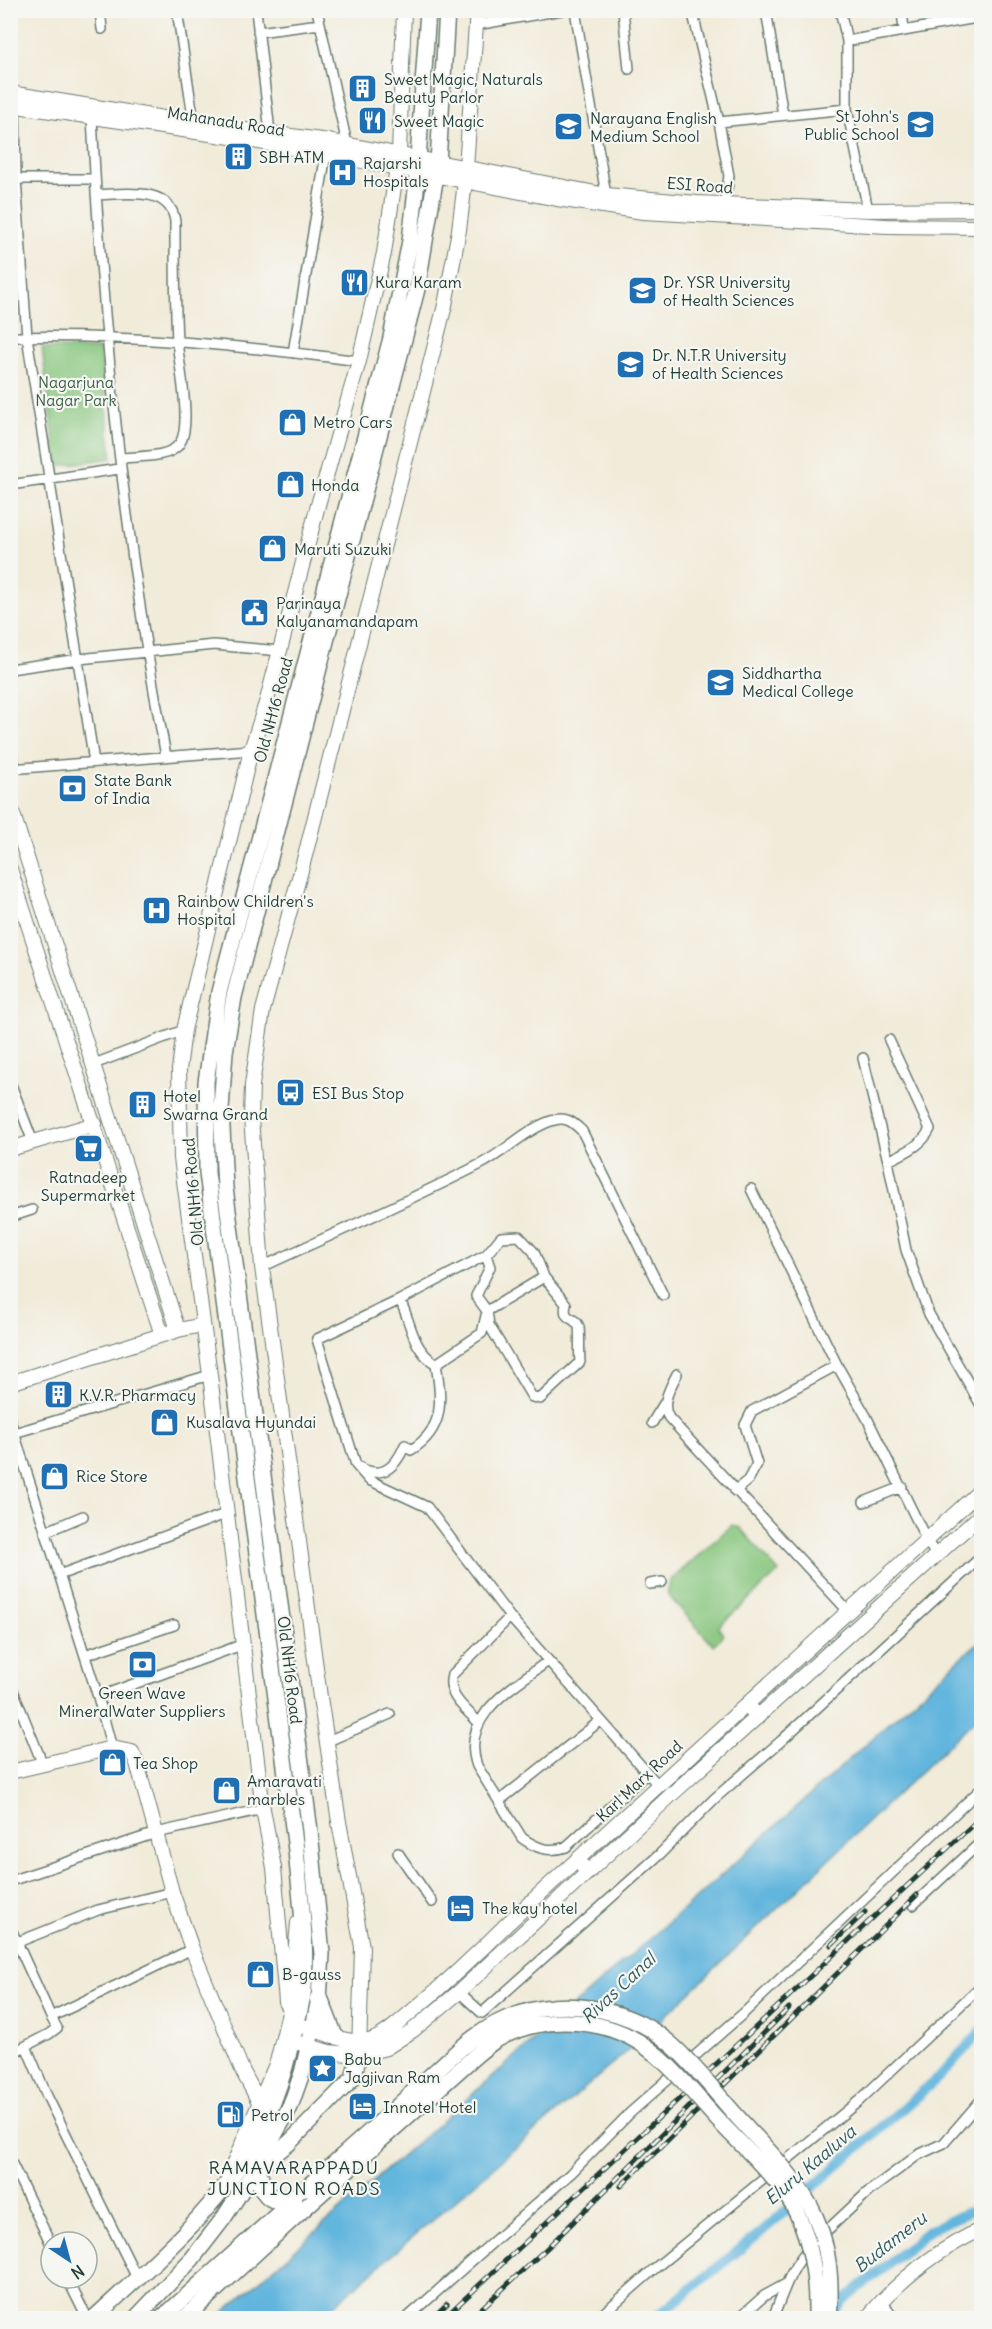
<svg xmlns="http://www.w3.org/2000/svg" width="992" height="2329" font-family="Delius,sans-serif">
	<rect width="100%" height="100%" fill="#f6f6f2"/>
	<filter id="ink" filterUnits="userSpaceOnUse"><feTurbulence type="fractalNoise" baseFrequency=".0167" numOctaves="2"/><feDisplacementMap in="SourceGraphic" scale="12" xChannelSelector="R" yChannelSelector="G"/><feConvolveMatrix kernelMatrix="1 2 1 2 8 2 1 2 1" color-interpolation-filters="sRGB"/></filter>
	<filter id="wash" filterUnits="userSpaceOnUse"><feTurbulence type="fractalNoise" baseFrequency=".008" numOctaves="4" result="noise"/><feDisplacementMap in="SourceGraphic" scale="24" xChannelSelector="R" yChannelSelector="G"/><feGaussianBlur stdDeviation="1.35" result="paint"/><feColorMatrix in="noise" values="0 0 0 0 0 0 0 0 0 0 0 0 0 0 0 0 0 1.4 0 .05"/><feComposite in="paint" operator="in"/></filter>
	<g filter="url(#wash)">
		<rect width="100%" height="100%" fill="#f1ebd9"/>
		<path fill="#87c67e" stroke="#538259" stroke-width="1.5" d="M42 348 100 349 112 458 57 466Z
			M732 1525 740 1528 779 1572 718 1627 724 1635 713 1645 667 1594 670 1581Z"/>
		<path fill="#62b5dd" stroke="#407988" stroke-width="1.5" d="M981 1640V1714L637 2043 319 2318H217L696 1898Z"/>
		<g fill="none" stroke-linecap="round" stroke-linejoin="round">
			<path stroke="#62b5dd" stroke-width="10" d="M655 2318 760 2233 939 2077 982 2030
				M829 2318 845 2299 931 2229 982 2206"/>
		</g>
	</g>
	<g filter="url(#ink)">
		<g fill="none" stroke-linecap="round" stroke-linejoin="round">
			<defs>
				<path id="street" d="M100 10 102 29
					M177 10 194 123
					M256 10 270 132
					M317 10 347 144
					M575 10 606 195
					M623 10 629 69
					M692 10 719 122 729 176 724 208
					M766 10 783 115
					M840 10 847 41V109L868 210
					M902 10 904 31
					M476 25 562 10
					M258 32 320 24
					M847 41 982 17
					M15 106 16 179 27 337 94 762
					M92 117C102 334 125 544 166 756
					M719 122 847 109
					M10 179H95
					M96 195C123 194 170 185 175 221 175 261 175 301 177 341 179 364 192 425 180 443 170 459 137 456 120 458
					M10 337C127 334 244 346 359 361
					M293 353 326 154
					M10 485 119 469
					M10 669 79 659 214 645 280 651
					M10 744 15 768
					M10 769 251 750
					M863 1058 888 1161 906 1250 929 1314 982 1407
					M94 1064 184 1030
					M10 1082 33 1142
					M888 1161C904 1153 922 1146 930 1129L889 1040
					M751 1189 837 1365 867 1418 927 1541 936 1555
					M10 1217 32 1210
					M486 1255 501 1237 519 1236 534 1252 544 1277 487 1311 489 1325 532 1397 540 1399 580 1362C579 1354 580 1333 579 1327 575 1315 562 1322 566 1304L544 1277
					M262 1267C335 1233 409 1201 481 1164 505 1152 525 1130 551 1121 565 1116 572 1121 582 1131L663 1295
					M400 1300 486 1255 490 1267 476 1296 487 1311 482 1333 436 1364
					M677 1374C670 1388 660 1404 669 1418L849 1612
					M10 1420 98 1697 112 1748
					M652 1423 665 1402
					M14 1433 210 1375
					M356 1465C380 1481 395 1469 405 1445L411 1450C445 1429 442 1400 436 1364 411 1348 412 1324 400 1300L317 1339 356 1465 369 1480 427 1507 510 1617 658 1785
					M735 1491 748 1480 757 1464 745 1425 752 1411 837 1365
					M864 1502 902 1487
					M45 1532 83 1516
					M59 1575 228 1513
					M650 1584 662 1582
					M85 1655 174 1625
					M548 1661C514 1687 459 1715 477 1766L522 1838C536 1848 549 1853 566 1847L647 1773
					M10 1683 43 1765
					M98 1697 244 1644
					M478 1722C465 1708 446 1695 452 1675L510 1617
					M328 1741 390 1714
					M499 1801 600 1721
					M398 1853 432 1902
					M10 1881 156 1833 263 1809
					M913 1905 982 1841
					M10 1927 51 2017
					M18 1942 98 1910 172 1892
					M459 1992 482 2013 660 1854 714 1799 781 1741 982 1556
					M26 2046 47 2096 137 2278
					M10 2054 49 2034 57 2028 51 2017 192 1949
					M10 2160 51 2244
					M821 2236 868 2192 918 2155 944 2143 982 2099
					M67 2278 87 2318
					M883 2300 892 2318
					M407 2318 570 2174 630 2113 745 2012 982 1788
					M598 2318 654 2269 860 2100 982 1985
					M739 2318 764 2296 786 2284
					M773 2318C783 2293 791 2266 811 2246"/>
				<path id="secondary" d="M10 93 194 123 329 141 606 195 697 203 868 210 982 209
					M10 105 231 137 342 157 557 199 643 212 887 226 982 227
					M10 805 178 1330
					M10 869 162 1335
					M10 1149 95 1124
					M10 1383 178 1330 203 1325
					M10 1772 112 1748 132 1752 137 1763 172 1892 192 1949 243 2072 259 2102
					M290 2009 286 2002 285 1990 274 1868 263 1809 210 1375 181 1158 179 1070 184 1030 251 750 267 700 318 505 359 361 384 253 399 154 404 10
					M302 2026C323 2031 347 2045 369 2041 384 2037 399 2022 410 2013 445 1984 477 1954 508 1923L982 1489
					M292 2041 329 2052 359 2055 386 2048 412 2031 459 1992 671 1795 982 1514
					M359 2055 362 1947 339 1822 320 1697 262 1267 251 1117 252 1085 263 1010 306 852 445 305 459 230 465 182 477 10
					M228 2177 277 2062 290 2009 298 1923
					M867 2318C898 2281 937 2250 982 2229"/>
				<path id="primary" d="M748 1705 757 1717
					M578 1861 588 1872
					M263 2163 289 2143 353 2078 359 2055
					M94 2318C157 2260 228 2201 265 2121 276 2097 284 2073 290 2048 296 2027 302 2007 304 1986 307 1941 300 1895 296 1850L207 1173 206 1082 219 992 391 338 410 241 416 190 428 10
					M136 2318 192 2259 223 2219 256 2168 290 2107 302 2073 313 2028 319 1999 322 1954 310 1831 225 1188 221 1109 225 1052 234 997 417 289 438 163 447 10
					M162 2318 298 2196
					M185 2318 307 2206"/>
				<path id="highway" d="M319 1999 333 2035
					M256 2168C264 2194 269 2207 299 2196"/>
			</defs>
			<use href="#street" stroke="#687a6e" stroke-width="12"/>
			<use href="#secondary" stroke="#687a6e" stroke-width="16"/>
			<use href="#primary" stroke="#687a6e" stroke-width="18"/>
			<use href="#highway" stroke="#687a6e" stroke-width="21"/>
			<use href="#street" stroke="#fff" stroke-width="9"/>
			<use href="#secondary" stroke="#fff" stroke-width="14"/>
			<use href="#primary" stroke="#fff" stroke-width="15"/>
			<use href="#highway" stroke="#fff" stroke-width="18"/>
			<defs>
				<path id="rail" d="M831 1945 865 1912
					M621 2186 917 1895
					M432 2318 447 2304
					M444 2318 982 1816
					M471 2318 547 2248 789 2008"/>
			</defs>
			<use href="#rail" stroke="#1f3d34" stroke-width="5"/>
			<use href="#rail" stroke="#f6f6f2" stroke-width="3" stroke-dasharray="9" stroke-linecap="butt"/>
			<defs>
				<path id="primary-bridge" d="M306 2188C342 2156 379 2124 414 2091 447 2062 476 2027 519 2014 569 1997 633 2009 673 2046 698 2069 720 2098 743 2123 769 2152 799 2180 815 2216 830 2249 832 2283 829 2318
					M307 2206 474 2057C481 2051 488 2045 496 2040 545 2012 611 2017 654 2053 676 2070 697 2098 717 2119 741 2145 774 2174 792 2204 812 2239 817 2279 816 2318"/>
			</defs>
			<use href="#primary-bridge" stroke="#687a6e" stroke-width="18" stroke-linecap="butt"/>
			<use href="#primary-bridge" stroke="#fff" stroke-width="15"/>
		</g>
	</g>
	<defs>
		<symbol id="building-square" viewBox="-11 -11 22 22"><rect x="-9" y="-9" width="18" height="18" rx="4" fill="#1f6fb2" stroke="#f6f6f2"/><path d="M-4-6H4V6H1V3H-1V6H-4ZM-2.5-4.3h1.7v1.8h-1.7ZM.8-4.3h1.7v1.8H.8ZM-2.5-1h1.7V.8h-1.7ZM.8-1h1.7V.8H.8Z" fill="#fff"/></symbol>
		<symbol id="restaurant-square" viewBox="-11 -11 22 22"><rect x="-9" y="-9" width="18" height="18" rx="4" fill="#1f6fb2" stroke="#f6f6f2"/><path d="M-5-6h1v4h1v-4h1v4h1v-4h1v5L-1.5 .5V6h-2V.5L-5-1ZM5-6V6H3V1.5H1.5Q1.5-4 5-6Z" fill="#fff"/></symbol>
		<symbol id="school-square" viewBox="-11 -11 22 22"><rect x="-9" y="-9" width="18" height="18" rx="4" fill="#1f6fb2" stroke="#f6f6f2"/><path d="M0-5L7-2L0 1L-7-2ZM-4 1L0 2.5L4 1V4Q0 6-4 4Z" fill="#fff"/></symbol>
		<symbol id="hospital-square" viewBox="-11 -11 22 22"><rect x="-9" y="-9" width="18" height="18" rx="4" fill="#1f6fb2" stroke="#f6f6f2"/><path d="M-5-5h3v3.5h4V-5h3V5h-3V1.5h-4V5h-3Z" fill="#fff"/></symbol>
		<symbol id="university-square" viewBox="-11 -11 22 22"><rect x="-9" y="-9" width="18" height="18" rx="4" fill="#1f6fb2" stroke="#f6f6f2"/><path d="M0-5L7-2L0 1L-7-2ZM-4 1L0 2.5L4 1V4Q0 6-4 4Z" fill="#fff"/></symbol>
		<symbol id="shop-square" viewBox="-11 -11 22 22"><rect x="-9" y="-9" width="18" height="18" rx="4" fill="#1f6fb2" stroke="#f6f6f2"/><path d="M-5-2.5h2.3a2.7 3.5 0 0 1 5.4 0H5L5.5 6h-11ZM-1.5-2.5h3a1.5 2.3 0 0 0-3 0Z" fill="#fff"/></symbol>
		<symbol id="civic-square" viewBox="-11 -11 22 22"><rect x="-9" y="-9" width="18" height="18" rx="4" fill="#1f6fb2" stroke="#f6f6f2"/><path d="M-.6-6.5H3V-4.5H.6V-3L4-1V1h2V6H-6V1h2V-1L-.6-3ZM-1.2 2.5V6h2.4V2.5Z" fill="#fff"/></symbol>
		<symbol id="bank-square" viewBox="-11 -11 22 22"><rect x="-9" y="-9" width="18" height="18" rx="4" fill="#1f6fb2" stroke="#f6f6f2"/><path d="M-6-4H6V4H-6ZM0-2.3a2.3 2.3 0 1 0 0 4.6a2.3 2.3 0 1 0 0-4.6Z" fill="#fff"/></symbol>
		<symbol id="bus-square" viewBox="-11 -11 22 22"><rect x="-9" y="-9" width="18" height="18" rx="4" fill="#1f6fb2" stroke="#f6f6f2"/><path d="M-5-6H5V4H4V6H2V4H-2V6H-4V4H-5ZM-3.5-4V0h7V-4ZM-3.5 1.2v1.5H-2V1.2ZM2 1.2v1.5H3.5V1.2Z" fill="#fff"/></symbol>
		<symbol id="supermarket-square" viewBox="-11 -11 22 22"><rect x="-9" y="-9" width="18" height="18" rx="4" fill="#1f6fb2" stroke="#f6f6f2"/><path d="M-6-5.5h2.5l.6 2H6L4.5 2H-2.5L-4.4-4H-6ZM-1.5 3.2a1.3 1.3 0 1 0 .1 0ZM3 3.2a1.3 1.3 0 1 0 .1 0Z" fill="#fff"/></symbol>
		<symbol id="hotel-square" viewBox="-11 -11 22 22"><rect x="-9" y="-9" width="18" height="18" rx="4" fill="#1f6fb2" stroke="#f6f6f2"/><path d="M-6-4.5h1.5V1H6V5H4.5V3h-9V5H-6ZM-4 0a1.8 1.8 0 1 1 3.6 0ZM.5 0V-2.5h3Q6-2.5 6 0Z" fill="#fff"/></symbol>
		<symbol id="sight-square" viewBox="-11 -11 22 22"><rect x="-9" y="-9" width="18" height="18" rx="4" fill="#1f6fb2" stroke="#f6f6f2"/><path d="M0-6L1.8-2.2L6-1.7L2.9 1.2L3.7 5.4L0 3.3L-3.7 5.4L-2.9 1.2L-6-1.7L-1.8-2.2Z" fill="#fff"/></symbol>
		<symbol id="fuel-square" viewBox="-11 -11 22 22"><rect x="-9" y="-9" width="18" height="18" rx="4" fill="#1f6fb2" stroke="#f6f6f2"/><path d="M-5.5-6h7V0h2V4h1.3V-2.5L3-4.5l.8-.8L6-3V5H2.5V1h-1V6h-7ZM-4.2-4.7v3.2H.2V-4.7Z" fill="#fff"/></symbol>
	</defs>
	<g fill-rule="evenodd">
		<use href="#building-square" x="346" y="72" width="33" height="33"/>
		<use href="#restaurant-square" x="356" y="104" width="33" height="33"/>
		<use href="#school-square" x="904" y="108" width="33" height="33"/>
		<use href="#school-square" x="552" y="110" width="33" height="33"/>
		<use href="#building-square" x="222" y="140" width="33" height="33"/>
		<use href="#hospital-square" x="326" y="156" width="33" height="33"/>
		<use href="#restaurant-square" x="338" y="266" width="33" height="33"/>
		<use href="#university-square" x="626" y="274" width="33" height="33"/>
		<use href="#university-square" x="614" y="348" width="33" height="33"/>
		<use href="#shop-square" x="276" y="406" width="33" height="33"/>
		<use href="#shop-square" x="274" y="468" width="33" height="33"/>
		<use href="#shop-square" x="256" y="532" width="33" height="33"/>
		<use href="#civic-square" x="238" y="596" width="33" height="33"/>
		<use href="#university-square" x="704" y="666" width="33" height="33"/>
		<use href="#bank-square" x="56" y="772" width="33" height="33"/>
		<use href="#hospital-square" x="140" y="894" width="33" height="33"/>
		<use href="#bus-square" x="274" y="1076" width="33" height="33"/>
		<use href="#building-square" x="126" y="1088" width="33" height="33"/>
		<use href="#supermarket-square" x="72" y="1132" width="33" height="33"/>
		<use href="#building-square" x="42" y="1378" width="33" height="33"/>
		<use href="#shop-square" x="148" y="1406" width="33" height="33"/>
		<use href="#shop-square" x="38" y="1460" width="33" height="33"/>
		<use href="#bank-square" x="126" y="1648" width="33" height="33"/>
		<use href="#shop-square" x="96" y="1746" width="33" height="33"/>
		<use href="#shop-square" x="210" y="1774" width="33" height="33"/>
		<use href="#hotel-square" x="444" y="1892" width="33" height="33"/>
		<use href="#shop-square" x="244" y="1958" width="33" height="33"/>
		<use href="#sight-square" x="306" y="2052" width="33" height="33"/>
		<use href="#hotel-square" x="346" y="2090" width="33" height="33"/>
		<use href="#fuel-square" x="214" y="2098" width="33" height="33"/>
	</g>
	<g text-anchor="middle" dominant-baseline="central" stroke-width="4.5" stroke-linejoin="round" paint-order="stroke">
		<g font-size="16" fill="#1f3d34" stroke="#f6f6f2" text-anchor="start">
			<text x="384" y="79">Sweet Magic, Naturals<tspan x="384" dy="18">Beauty Parlor</tspan></text>
			<text x="899" y="116" text-anchor="end">St John's<tspan x="899" dy="18">Public School</tspan></text>
			<text x="590" y="118">Narayana English<tspan x="590" dy="18">Medium School</tspan></text>
			<text x="394" y="121">Sweet Magic</text>
			<text x="259" y="157">SBH ATM</text>
			<text x="363" y="163">Rajarshi<tspan x="363" dy="18">Hospitals</tspan></text>
			<text x="375" y="282">Kura Karam</text>
			<text x="663" y="282">Dr. YSR University<tspan x="663" dy="18">of Health Sciences</tspan></text>
			<text x="652" y="355">Dr. N.T.R University<tspan x="652" dy="18">of Health Sciences</tspan></text>
			<text x="313" y="422">Metro Cars</text>
			<text x="311" y="485">Honda</text>
			<text x="294" y="549">Maruti Suzuki</text>
			<text x="276" y="603">Parinaya<tspan x="276" dy="18">Kalyanamandapam</tspan></text>
			<text x="742" y="673">Siddhartha<tspan x="742" dy="18">Medical College</tspan></text>
			<text x="94" y="780">State Bank<tspan x="94" dy="18">of India</tspan></text>
			<text x="177" y="901">Rainbow Children's<tspan x="177" dy="18">Hospital</tspan></text>
			<text x="312" y="1093">ESI Bus Stop</text>
			<text x="163" y="1096">Hotel<tspan x="163" dy="18">Swarna Grand</tspan></text>
			<text x="88" y="1177" text-anchor="middle">Ratnadeep<tspan x="88" dy="18">Supermarket</tspan></text>
			<text x="79" y="1395">K.V.R. Pharmacy</text>
			<text x="186" y="1422">Kusalava Hyundai</text>
			<text x="76" y="1476">Rice Store</text>
			<text x="142" y="1693" text-anchor="middle">Green Wave<tspan x="142" dy="18">MineralWater Suppliers</tspan></text>
			<text x="133" y="1763">Tea Shop</text>
			<text x="247" y="1781">Amaravati<tspan x="247" dy="18">marbles</tspan></text>
			<text x="482" y="1908">The kay hotel</text>
			<text x="282" y="1974">B-gauss</text>
			<text x="344" y="2059">Babu<tspan x="344" dy="18">Jagjivan Ram</tspan></text>
			<text x="383" y="2107">Innotel Hotel</text>
			<text x="251" y="2115">Petrol</text>
		</g>
		<g font-size="16" fill="#1f3d34" stroke="#f6f6f2">
			<text transform="translate(226 121) rotate(9)">Mahanadu Road</text>
			<text transform="translate(700 185) rotate(4)">ESI Road</text>
			<text transform="translate(273 710) rotate(-75)">Old NH16 Road</text>
			<text transform="translate(193 1192) rotate(-95)">Old NH16 Road</text>
			<text transform="translate(290 1670) rotate(83)">Old NH16 Road</text>
			<text transform="translate(639 1781) rotate(-43)">Karl Marx Road</text>
		</g>
		<g font-size="16" fill="#395f46" stroke="#f6f6f2">
			<text x="76" y="382">Nagarjuna<tspan x="76" dy="18">Nagar Park</tspan></text>
		</g>
		<g font-size="18" font-style="italic" fill="#305b5e" stroke="#f6f6f2">
			<text transform="translate(618 1988) rotate(-43)">Rivas Canal</text>
			<text transform="translate(810 2165) rotate(-40)">Eluru Kaaluva</text>
			<text transform="translate(890 2242) rotate(-38)">Budameru</text>
		</g>
		<g font-size="18" letter-spacing="1.5" fill="#1f3d34" stroke="#f6f6f2">
			<text x="294" y="2167">RAMAVARAPPADU<tspan x="294" dy="21">JUNCTION ROADS</tspan></text>
		</g>
	</g>
	<rect width="992" height="2329" fill="none" stroke="#f6f6f2" stroke-width="36"/>
	<g transform="translate(69 2260) rotate(144)"><circle r="28" fill="#f6f6f2" stroke="#a0aca6" stroke-width="1.5"/>
	<path d="M0-4.5L10 22L0 15L-10 22Z" fill="#1f6fb2"/>
	<text y="-9" font-size="16" font-weight="bold" text-anchor="middle" fill="#1f3d34">N</text>
	</g>
</svg>
